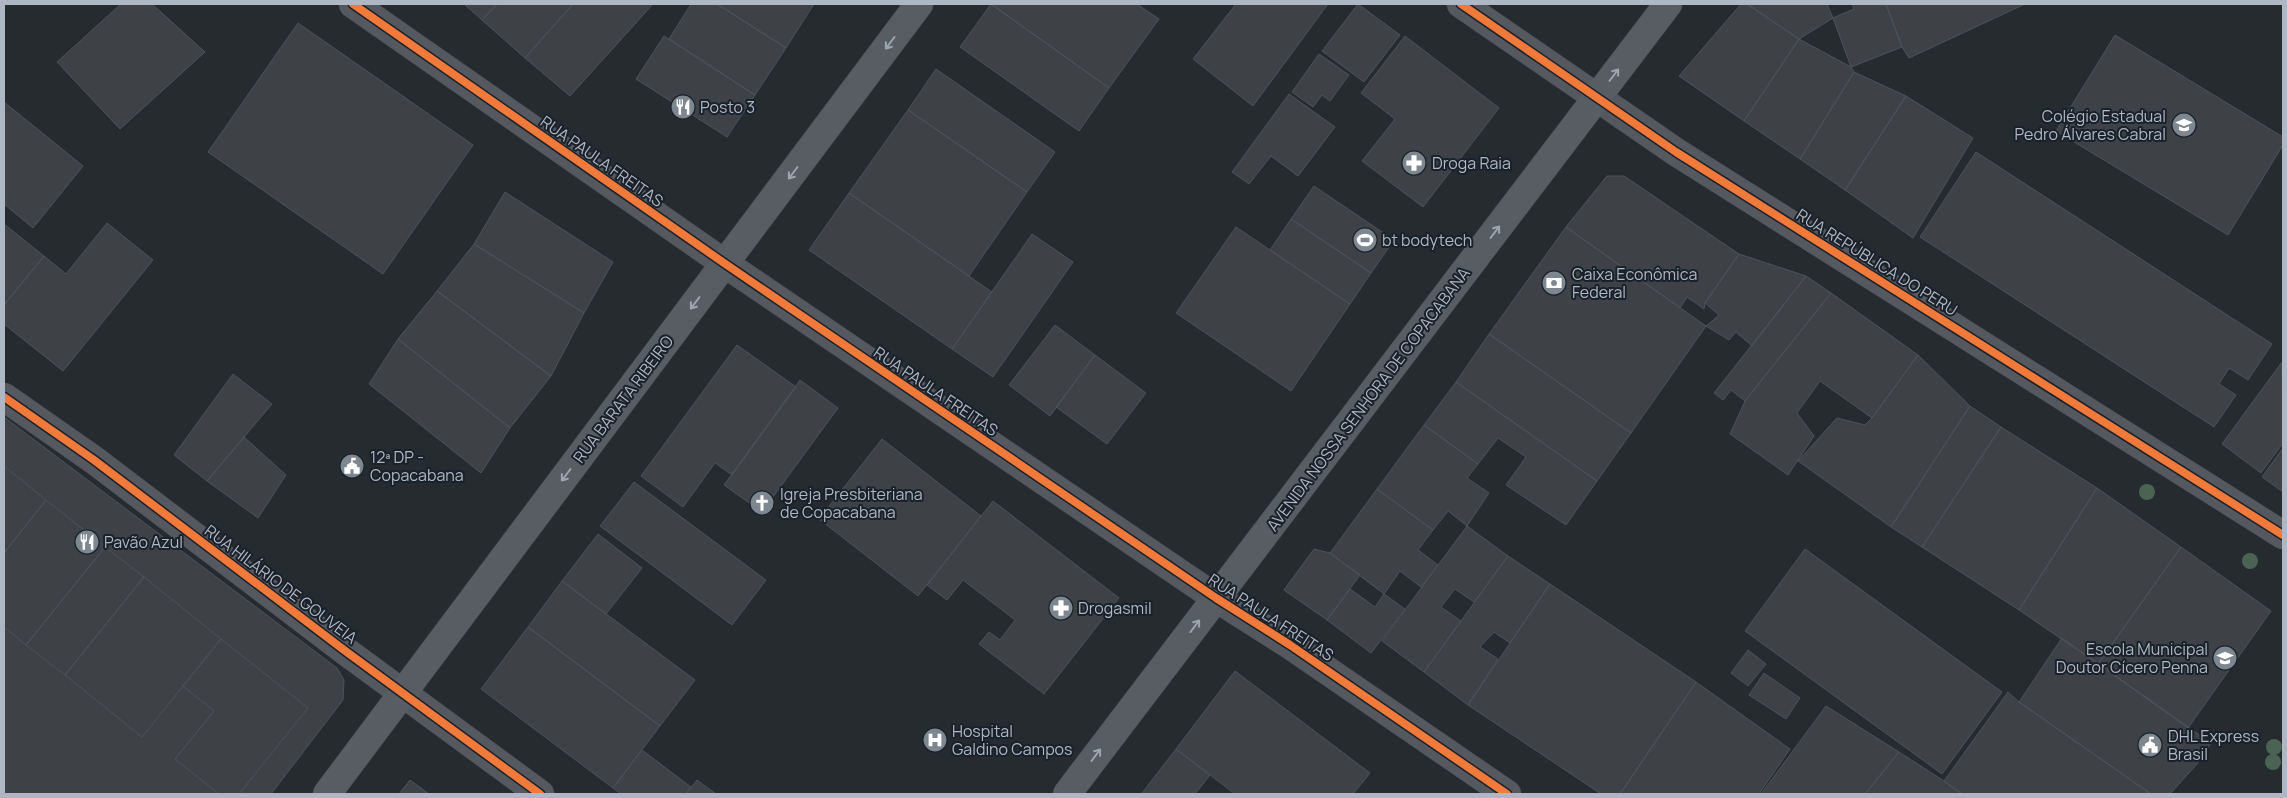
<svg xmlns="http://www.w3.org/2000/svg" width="2287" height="798" font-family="Manrope,sans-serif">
	<rect width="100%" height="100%" fill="#262b30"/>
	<path fill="#3e4247" stroke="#4d5259" d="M121 4H152L205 52 120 129 57 62Z
		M464 4H497L482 20Z
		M497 4H573L525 58 482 20Z
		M573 4H653L570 96 525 58Z
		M691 4H717L786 48 755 95 669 39Z
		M717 4H814L786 48Z
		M991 4H1137L1159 19 1109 88Z
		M991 4 1109 88 1079 131 960 47Z
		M1236 4H1328L1253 106 1193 59Z
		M1358 4 1400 35 1364 82 1322 51Z
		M1741 4H1747L1799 39 1744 121 1679 76Z
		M1747 4H1827L1833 18 1799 39Z
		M1852 4H1886L1902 47 1851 67 1833 18 1854 9Z
		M1886 4H2025L1909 58 1902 47Z
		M298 23 473 145 383 274 208 152Z
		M2115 35 2283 137V145L2228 235 2056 131Z
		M664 36 755 95 727 137 636 79Z
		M1405 36 1499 108 1423 207 1362 161 1395 119 1361 93Z
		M1799 39 1851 67 1854 72 1800 159 1744 121Z
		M1319 54 1349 75 1330 101 1322 95 1313 107 1292 92Z
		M936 69 1055 152 1027 192 908 110Z
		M1854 72 1906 96 1845 190 1800 159Z
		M1289 94 1335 127 1298 176 1271 156 1249 184 1232 172Z
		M1906 96 1973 138 1913 238 1845 190Z
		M4 102 83 166 33 228 4 204Z
		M908 110 1027 192 969 276 849 193Z
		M1976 152 2272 344 2248 380 2229 368 2219 384 2236 395 2214 427 1920 237Z
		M1607 176H1624L1739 254 1705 303 1704 309 1687 297 1680 308 1566 227Z
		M1314 186 1394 240 1371 273 1291 219Z
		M505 192 613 262 584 313 474 244Z
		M849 193 992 292 952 349 809 250Z
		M1291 219 1371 273 1350 304 1270 250Z
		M107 223 153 260 63 371 4 324V305L44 256 66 274Z
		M4 224 44 256 4 305Z
		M1236 227 1350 304 1291 391 1176 313Z
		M1566 227 1706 326 1631 433 1489 334Z
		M1032 234 1073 262 993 377 952 349Z
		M474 244 584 313 551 376 437 291Z
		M1739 254 1806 276 1752 346 1736 332 1729 340 1706 326 1719 315 1705 303Z
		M1806 276 1831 293 1745 401 1731 390 1723 400 1714 393Z
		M437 291 551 376 510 428 398 339Z
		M1831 293 1918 355 1872 418 1820 381 1797 413 1814 436 1788 475 1730 434 1745 401Z
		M1055 325 1095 355 1050 416 1009 385Z
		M1489 334 1631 433 1597 481 1456 382Z
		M398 339 510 428 481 473 369 384Z
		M737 345 796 387 732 475 715 463 683 507 641 476Z
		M1095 355 1146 393 1107 444 1056 407Z
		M1918 355 1970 406 1891 527 1798 461 1837 418 1865 425 1872 418Z
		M2282 362 2283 443 2261 473 2222 444Z
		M233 374 272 404 207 481 174 455Z
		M800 380 838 408 762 512 724 485Z
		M1456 382 1597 481 1566 525 1506 485 1526 457 1498 438 1478 464 1424 425Z
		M1970 406 2001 427 1922 547 1891 527Z
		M4 417 337 668 344 680 343 700 271 794H4Z
		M1424 425 1478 464 1467 478 1489 493 1467 526 1448 511 1433 530 1377 489Z
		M2001 427 2097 488 2019 610 1922 547Z
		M244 437 286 475 258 518 207 481Z
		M882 439 981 516 918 596 819 519Z
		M2283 448V492L2262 477Z
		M4 466 46 500 4 553Z
		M634 482 766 580 732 625 600 526Z
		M2097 488 2181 547 2098 664 2019 610Z
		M1377 489 1433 530 1418 550 1438 565 1421 587 1400 571 1384 594 1330 553Z
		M46 500 105 547 26 645 4 627V553Z
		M993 501 1119 598 1044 694 979 644 989 632 1000 640 1015 620 963 580 947 600 927 585Z
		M1467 526 1508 556 1474 602 1455 589 1441 607 1461 621 1424 672 1382 641Z
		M598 534 642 568 606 614 562 581Z
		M105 547 144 577 65 675 26 645Z
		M2181 547 2271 611 2188 728 2098 664Z
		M1314 549 1330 553 1360 575 1327 620 1284 590Z
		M1805 549 2002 692 1942 774 1745 631Z
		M1508 556 1550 584 1510 643 1494 632 1480 647 1498 659 1468 705 1424 672Z
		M144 577 221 639 142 737 65 675Z
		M562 581 695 680 660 726 528 627Z
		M1550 584 1696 682 1620 794H1601L1468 705Z
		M1350 589 1375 607 1384 594 1405 609 1371 653 1327 620Z
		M528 627 660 726 613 788 481 689Z
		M2062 638 2211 743 2197 764 2170 794H2151L2019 702Z
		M221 639 308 708 239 794H219L175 759 214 711 183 686Z
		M1748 650 1766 664 1748 686 1731 673Z
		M1235 671 1370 773 1353 794H1235L1176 749Z
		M1764 673 1800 698 1786 719 1749 695Z
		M1696 682 1790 749 1759 794H1620Z
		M2008 692 2019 702 2151 794H1962L1944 781Z
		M1826 706 1899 752 1865 794H1761Z
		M1176 749 1210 775 1195 794H1144L1142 793Z
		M642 750 691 787 686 794H621L613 788Z
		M1899 752 1944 781 1962 794H1865Z
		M410 780 429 794H399Z
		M697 780 716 794H686Z"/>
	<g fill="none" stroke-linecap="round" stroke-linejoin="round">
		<defs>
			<path id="minor" d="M353 4 724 263 1216 598 1290 645 1507 794
				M1461 4 1676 152 2283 535
				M4 397 94 460 344 650 540 794"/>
			<path id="secondary" d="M327 794 919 4
				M1067 794 1668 4"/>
		</defs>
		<use href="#minor" stroke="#44474b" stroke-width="29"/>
		<use href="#secondary" stroke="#44474b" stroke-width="29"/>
		<use href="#minor" stroke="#55595f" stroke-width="28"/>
		<use href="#secondary" stroke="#585d64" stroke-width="28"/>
		<defs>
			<path id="cycleway" d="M353 4 724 263 1216 598 1290 645 1507 794
				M1461 4 1676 152 2283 535
				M4 397 94 460 344 650 540 794"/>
		</defs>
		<use href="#cycleway" stroke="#1a212a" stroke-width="11"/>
		<use href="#cycleway" stroke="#f17a3a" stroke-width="8"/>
	</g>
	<g fill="#4a6353">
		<circle cx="2147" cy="492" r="8"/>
		<circle cx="2250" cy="561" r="8"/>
		<circle cx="2274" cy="747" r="8"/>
		<circle cx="2273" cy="762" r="8"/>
	</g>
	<defs><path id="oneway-shaft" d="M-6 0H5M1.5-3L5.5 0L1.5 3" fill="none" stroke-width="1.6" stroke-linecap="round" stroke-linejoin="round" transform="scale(1.25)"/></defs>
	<g stroke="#9da5b0">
		<use href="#oneway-shaft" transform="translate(890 43) rotate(127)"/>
		<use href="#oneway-shaft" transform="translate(1614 75) rotate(-53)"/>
		<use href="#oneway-shaft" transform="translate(793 173) rotate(127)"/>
		<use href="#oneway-shaft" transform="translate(1495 232) rotate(-53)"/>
		<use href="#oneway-shaft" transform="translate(695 303) rotate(127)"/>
		<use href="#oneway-shaft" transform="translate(566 475) rotate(127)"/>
		<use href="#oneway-shaft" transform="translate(1195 626) rotate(-53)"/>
		<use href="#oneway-shaft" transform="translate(1096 755) rotate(-53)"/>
	</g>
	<defs>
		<symbol id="restaurant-disc" viewBox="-11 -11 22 22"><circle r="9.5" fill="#7e8690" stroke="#1a212a"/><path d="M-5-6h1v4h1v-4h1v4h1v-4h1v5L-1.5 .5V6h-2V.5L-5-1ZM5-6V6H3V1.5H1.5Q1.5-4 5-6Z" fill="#fff"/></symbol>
		<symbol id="school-disc" viewBox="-11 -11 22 22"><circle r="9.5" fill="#7e8690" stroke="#1a212a"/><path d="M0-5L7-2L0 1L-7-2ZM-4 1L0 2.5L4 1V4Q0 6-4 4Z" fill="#fff"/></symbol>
		<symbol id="pharmacy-disc" viewBox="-11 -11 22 22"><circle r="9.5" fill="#7e8690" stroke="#1a212a"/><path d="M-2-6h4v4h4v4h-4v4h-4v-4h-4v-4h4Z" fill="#fff"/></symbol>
		<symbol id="stadium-disc" viewBox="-11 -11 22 22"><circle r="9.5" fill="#7e8690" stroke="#1a212a"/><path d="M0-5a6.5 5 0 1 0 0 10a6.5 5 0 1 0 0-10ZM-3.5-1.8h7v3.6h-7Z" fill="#fff"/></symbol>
		<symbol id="bank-disc" viewBox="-11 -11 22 22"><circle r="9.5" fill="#7e8690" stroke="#1a212a"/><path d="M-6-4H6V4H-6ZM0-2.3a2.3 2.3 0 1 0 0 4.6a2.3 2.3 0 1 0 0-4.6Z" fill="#fff"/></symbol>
		<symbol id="civic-disc" viewBox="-11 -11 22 22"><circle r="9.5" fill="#7e8690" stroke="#1a212a"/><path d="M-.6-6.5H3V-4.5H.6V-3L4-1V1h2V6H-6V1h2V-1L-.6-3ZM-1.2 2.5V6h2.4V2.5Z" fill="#fff"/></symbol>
		<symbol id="church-disc" viewBox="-11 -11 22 22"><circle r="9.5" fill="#7e8690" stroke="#1a212a"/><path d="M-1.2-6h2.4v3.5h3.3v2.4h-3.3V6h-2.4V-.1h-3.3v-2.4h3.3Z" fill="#fff"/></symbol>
		<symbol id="hospital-disc" viewBox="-11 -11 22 22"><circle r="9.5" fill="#7e8690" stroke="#1a212a"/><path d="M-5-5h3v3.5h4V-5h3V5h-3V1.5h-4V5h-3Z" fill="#fff"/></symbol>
	</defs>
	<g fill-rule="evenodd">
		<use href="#restaurant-disc" x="669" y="93" width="28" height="28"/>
		<use href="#school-disc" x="2170" y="111" width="28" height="28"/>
		<use href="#pharmacy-disc" x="1400" y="149" width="28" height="28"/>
		<use href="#stadium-disc" x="1351" y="226" width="28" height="28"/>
		<use href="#bank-disc" x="1540" y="269" width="28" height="28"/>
		<use href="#civic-disc" x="338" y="452" width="28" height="28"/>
		<use href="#church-disc" x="748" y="489" width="28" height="28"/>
		<use href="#restaurant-disc" x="73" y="528" width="28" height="28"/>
		<use href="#pharmacy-disc" x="1047" y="594" width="28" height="28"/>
		<use href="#school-disc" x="2211" y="644" width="28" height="28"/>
		<use href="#hospital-disc" x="921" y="726" width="28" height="28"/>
		<use href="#civic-disc" x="2136" y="731" width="28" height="28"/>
	</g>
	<g text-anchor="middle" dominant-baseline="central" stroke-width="4" stroke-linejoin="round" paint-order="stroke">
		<g font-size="16" fill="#aeb7c3" stroke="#1a212a" text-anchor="start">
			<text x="700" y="107">Posto 3</text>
			<text x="2166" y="116" text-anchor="end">Colégio Estadual<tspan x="2166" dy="18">Pedro Álvares Cabral</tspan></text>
			<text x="1432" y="163">Droga Raia</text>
			<text x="1382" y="240">bt bodytech</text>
			<text x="1572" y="274">Caixa Econômica<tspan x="1572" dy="18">Federal</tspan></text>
			<text x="370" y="457">12ª DP -<tspan x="370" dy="18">Copacabana</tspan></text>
			<text x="780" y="494">Igreja Presbiteriana<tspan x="780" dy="18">de Copacabana</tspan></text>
			<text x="104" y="542">Pavão Azul</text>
			<text x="1078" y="608">Drogasmil</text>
			<text x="2208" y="649" text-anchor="end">Escola Municipal<tspan x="2208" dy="18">Doutor Cícero Penna</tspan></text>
			<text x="952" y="731">Hospital<tspan x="952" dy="18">Galdino Campos</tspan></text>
			<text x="2168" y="736">DHL Express<tspan x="2168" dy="18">Brasil</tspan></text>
		</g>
		<g font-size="16" fill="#aeb7c3" stroke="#1a212a">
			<text transform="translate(602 161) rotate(35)">RUA PAULA FREITAS</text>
			<text transform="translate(1877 262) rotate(32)">RUA REPÚBLICA DO PERU</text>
			<text transform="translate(936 391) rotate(34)">RUA PAULA FREITAS</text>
			<text transform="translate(623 399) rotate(-53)">RUA BARATA RIBEIRO</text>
			<text transform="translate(1368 399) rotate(-53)">AVENIDA NOSSA SENHORA DE COPACABANA</text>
			<text transform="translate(281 584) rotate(37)">RUA HILÁRIO DE GOUVEIA</text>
			<text transform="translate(1271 617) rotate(33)">RUA PAULA FREITAS</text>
		</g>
	</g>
	<rect width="2287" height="798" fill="none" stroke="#aeb7c3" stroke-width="10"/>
</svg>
